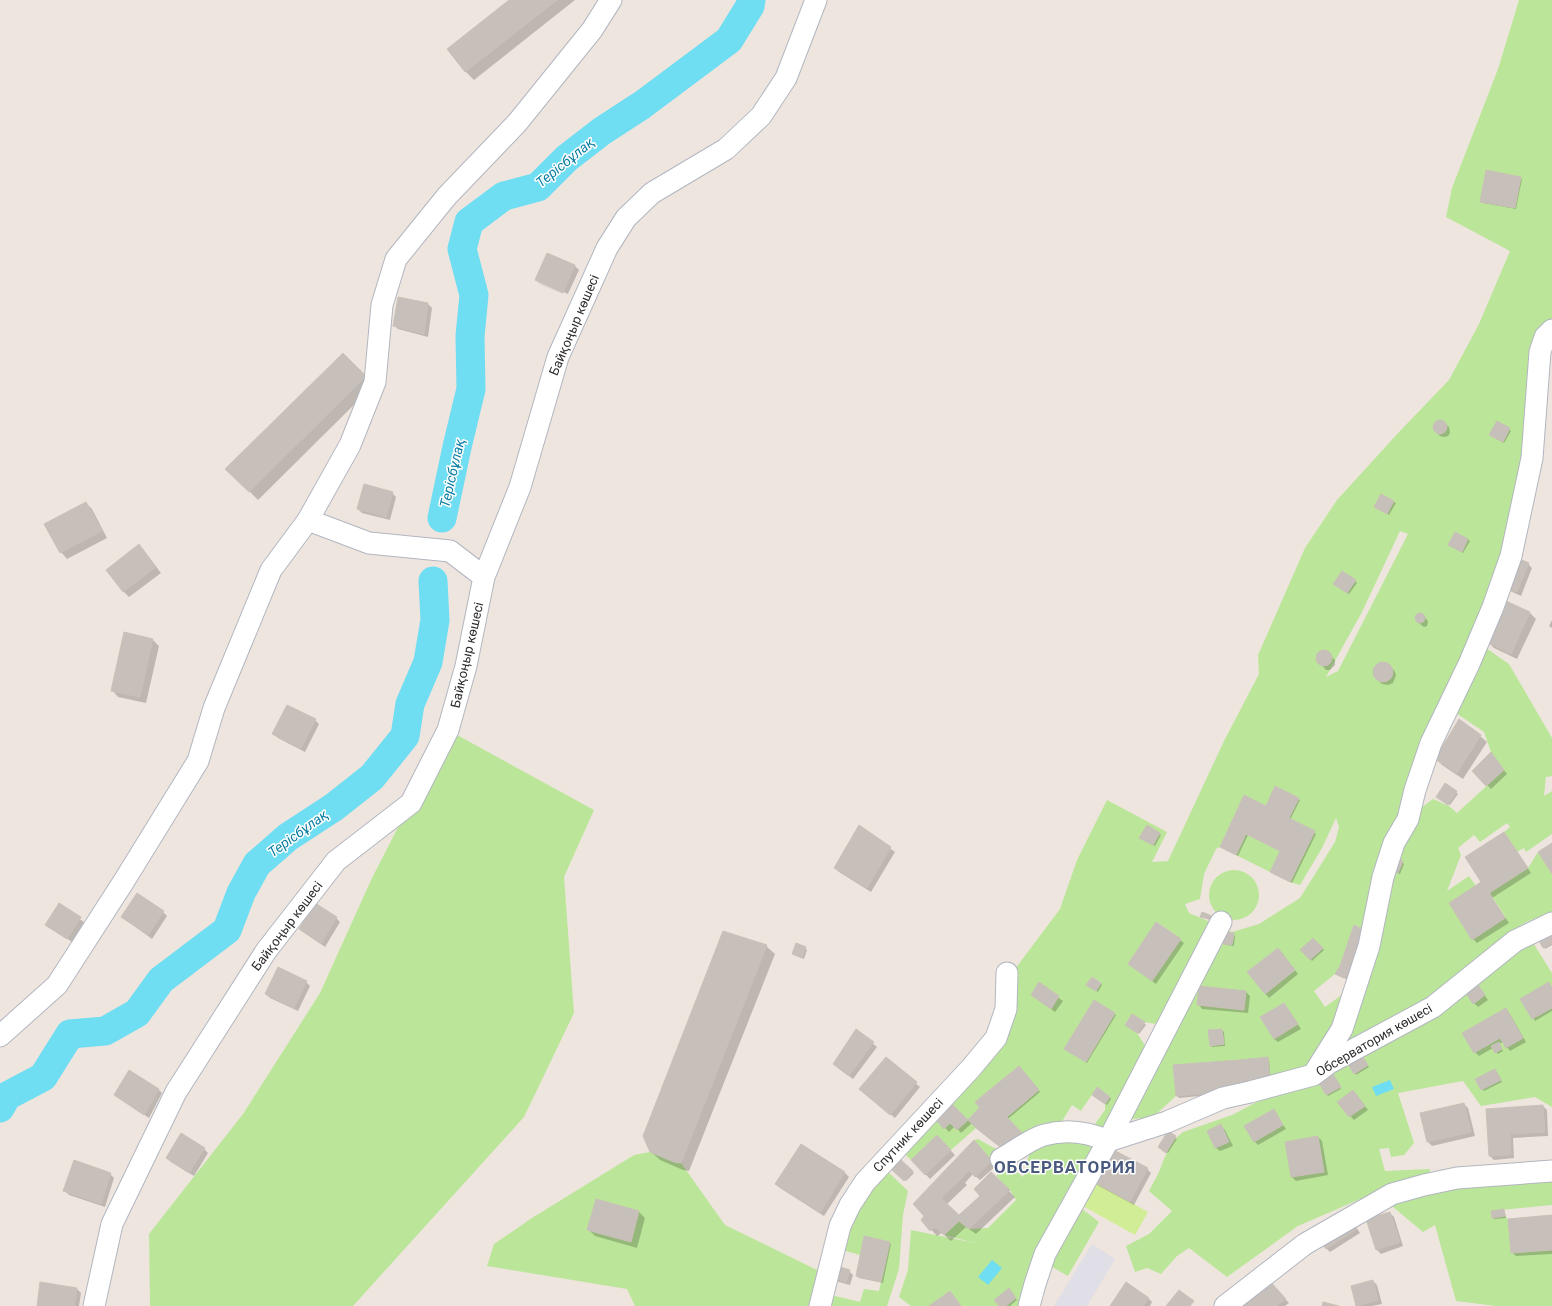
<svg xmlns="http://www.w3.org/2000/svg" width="1552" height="1306" font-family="Roboto,sans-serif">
	<rect width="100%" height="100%" fill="#eee5de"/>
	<path fill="#e0dee6" d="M1092 1244 1115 1259 1087 1306H1054Z"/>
	<path fill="#bbe699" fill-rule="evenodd" d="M1519 0H1552V330L1545 337 1540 352 1532 458 1511 556 1493 607 1469 664 1431 743 1415 790 1408 818 1433 799 1449 806 1457 813 1504 770 1491 752 1484 732 1450 709 1483 646 1509 664 1552 738V776L1546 777 1544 796 1552 791V834L1526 852 1524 848 1517 852 1504 832 1510 827 1507 823 1480 842 1474 835 1458 848 1461 855 1447 891 1469 876 1476 886 1449 903 1472 939 1506 918 1490 893 1528 868 1538 852 1552 874V912L1526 922 1488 948 1486 964 1473 973 1471 967 1430 1001 1433 1007 1358 1047 1355 1042 1328 1061 1326 1058 1347 1025 1345 1020 1369 946 1375 913 1364 930 1354 925 1340 966 1335 974 1314 991 1325 1007 1347 991 1349 1000 1339 1028 1317 1065 1270 1080 1268 1058 1173 1065 1176 1096 1153 1117 1123 1120 1173 1027 1199 968 1222 927 1232 932 1259 924 1300 898 1335 842 1339 827 1336 818 1322 848 1300 885 1290 882 1315 831 1289 818 1299 798 1275 786 1266 806 1244 795 1220 847 1216 849 1204 874 1200 899 1185 904 1189 913 1213 923 1171 1003 1155 1024 1145 1022 1132 1014 1125 1024 1137 1033 1144 1044 1147 1047 1142 1068 1107 1130 1095 1124 1105 1110V1104L1110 1097 1097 1087 1081 1111 1072 1105 1061 1123 1040 1124 1023 1134 1007 1117 1039 1090 1019 1066 975 1102 979 1108 968 1120 976 1128 951 1150 937 1135 911 1160 900 1149 931 1114 944 1129 950 1123 957 1130 967 1120 947 1099 976 1070 1007 1029 1013 1011 1012 982 1015 969 1060 909 1077 860 1107 800 1167 832 1152 862 1168 861 1224 741 1259 674 1258 655 1305 548 1337 500 1399 432 1449 380 1479 324 1510 251 1446 217 1452 188 1498 69ZM1400 531 1408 534 1338 671 1326 677 1362 612ZM1157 922 1181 939 1152 980 1128 964ZM1278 948 1294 970 1265 994 1247 972ZM1092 977 1101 982 1096 991 1086 985ZM1039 983 1059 996 1051 1008 1031 995ZM1094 1000 1115 1013 1086 1062 1064 1049ZM1222 1029 1224 1044 1210 1046 1208 1030Z
		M448 730 594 810 564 877 574 1013 524 1117 353 1306H150L149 1234 243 1114 320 993 372 878Z
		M1246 834 1280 851 1270 872 1236 855Z
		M1209 895a25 25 0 1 1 50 0a25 25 0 1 1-50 0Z
		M1530 938 1552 973V1107L1535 1097 1481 1106 1463 1081 1398 1093 1414 1143 1404 1155 1391 1157 1389 1148 1379 1149 1385 1171 1430 1169V1177L1388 1187 1298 1226 1227 1277 1189 1248 1177 1256 1161 1274 1147 1268 1135 1272 1126 1246 1149 1234 1172 1211 1149 1191C1152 1185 1156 1178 1159 1172 1165 1157 1169 1142 1183 1132L1232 1115 1274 1093 1316 1078 1326 1095 1340 1087 1330 1069 1345 1059 1354 1074 1368 1065 1359 1051 1462 987 1473 1003 1485 995 1474 979ZM1500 1038H1523L1506 1047ZM1475 1080H1501L1481 1090Z
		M978 1139 1003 1153 992 1161 974 1140Z
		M1033 1140 1102 1144 1032 1268 1024 1285 1018 1306H961L950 1291 929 1306H911L899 1297 908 1270 911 1230 975 1243 944 1235 959 1221 969 1229 988 1228 1016 1200 1010 1190 996 1176 1008 1164 1023 1177Z
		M650 1152 674 1162 681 1163 725 1225 819 1271 812 1306H635L627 1289 487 1266 494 1244 532 1218 634 1155Z
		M884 1168 908 1191 903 1215 899 1269 887 1306H823L827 1294 860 1302 864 1289 879 1291 890 1242 864 1236 860 1255 839 1249 844 1228Z
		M1552 1175V1205L1491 1211 1492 1218 1505 1216 1508 1219 1511 1252 1552 1250V1306H1496L1456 1301 1435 1225 1423 1232 1387 1202 1397 1197Z
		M1077 1205 1099 1222 1068 1276 1047 1264Z"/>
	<path fill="#d1ed95" d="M1094 1182 1148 1212 1135 1235 1081 1205Z"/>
	<path fill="#6fddf2" d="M1390 1080 1394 1089 1376 1096 1372 1087Z
		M992 1260 1002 1268 988 1285 978 1277Z"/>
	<path fill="#0003" fill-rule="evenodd" d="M511 0H575L474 80 465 71Z
		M1520 178 1522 179 1516 209 1483 203 1481 201Z
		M547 254 575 266 579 270 567 296 540 284 536 280ZM539 281 568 294 567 296 539 283Z
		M428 304 432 308 428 337 398 329 394 325Z
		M343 354 374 385 258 500 227 469Z
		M1441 420 1449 427 1450 433 1448 436 1444 437 1440 436 1436 432 1434 426 1437 421Z
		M1498 422 1511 431 1504 443 1492 436Z
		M392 493 396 497 390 520 362 513 358 509Z
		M1381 495 1396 503 1389 515 1375 507Z
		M86 503 92 509 107 538 67 559 61 552Z
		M1468 539 1470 541 1463 553 1451 546Z
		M145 552 161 573 129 597 123 591Z
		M1528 564 1532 568 1521 596 1508 590Z
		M1355 581 1357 583 1349 594 1336 585Z
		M1507 602 1530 613 1536 619 1517 659 1494 648 1488 642Z
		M1417 615H1423L1427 620 1428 622 1427 626 1424 627 1416 621V618Z
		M1552 620V628L1549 626Z
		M153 640 159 646 146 703 118 697 112 690Z
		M1325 651 1335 660V665L1330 670H1326L1317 660V655L1320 652Z
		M1384 663 1394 670 1396 675 1393 683 1388 685 1382 684 1377 679 1374 671 1376 666Z
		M315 720 319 724 305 752 278 738 274 734Z
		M1480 736 1487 742 1463 779 1442 765 1436 759Z
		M1491 753 1507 774 1491 789 1473 771Z
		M1456 792 1458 794 1450 805 1439 798Z
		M1298 799 1300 800 1290 820 1316 834 1292 883 1273 873 1281 851 1248 835 1238 856 1221 847 1266 807Z
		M860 826 895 852 871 892 839 872 835 868Z
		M1504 833 1531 873 1492 898 1509 923 1477 943 1473 939 1483 883Z
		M1159 834 1161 835 1155 846 1142 839Z
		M1402 862 1404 864 1400 874 1392 871Z
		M59 905 84 922 72 942 47 925Z
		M163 912 167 916 152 939 122 917Z
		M1210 915 1212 917 1210 920 1202 916Z
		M336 918 340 922 325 947 300 929Z
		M1552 927V945L1545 949 1544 947Z
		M1233 934 1235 936 1234 946 1226 945 1224 944Z
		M1313 939 1324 950 1312 961 1302 950Z
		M1180 940 1184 943 1156 984 1129 964Z
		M766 946 775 954 689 1171 683 1170 660 1160 651 1152Z
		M805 948 807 950 804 959 793 954Z
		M1282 953 1298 974 1269 998 1248 972Z
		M1354 972 1346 979 1336 974Z
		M306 982 310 986 298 1011 270 998 266 994Z
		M1101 983 1102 985 1098 992 1089 987Z
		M1039 984 1063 1001 1055 1012 1032 995Z
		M1477 984 1488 1000 1478 1007 1474 1003Z
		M1552 988V1011L1535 1021 1521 999Z
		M1246 992 1250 996 1248 1013 1202 1009 1199 1005Z
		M1284 1004 1301 1029 1278 1042 1274 1039Z
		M1506 1010 1510 1014 1526 1042 1510 1051 1503 1042 1499 1044 1503 1051 1498 1054 1493 1048 1479 1056 1475 1052Z
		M1114 1014 1116 1015 1087 1063 1065 1049Z
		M1144 1023 1146 1025 1139 1034 1128 1026Z
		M856 1030 877 1047 853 1079 838 1068Z
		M1222 1030 1224 1032 1225 1046 1212 1047 1211 1045Z
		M1360 1054 1369 1067 1356 1075 1355 1073Z
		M886 1058 920 1087 895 1118 864 1093Z
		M1268 1059 1269 1060 1271 1082 1242 1092 1179 1098 1177 1096Z
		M1019 1067 1040 1092 1008 1119V1153L981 1132 972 1123 961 1133 955 1126 949 1132 932 1114 947 1101 968 1121Z
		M1332 1072 1341 1089 1328 1096 1317 1078Z
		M1497 1072 1502 1082 1484 1091 1477 1080Z
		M158 1089 162 1093 149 1118 115 1095Z
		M1353 1091 1368 1110 1354 1120 1350 1116Z
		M1095 1096 1110 1097 1111 1099 1107 1105Z
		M1464 1104 1468 1108 1475 1136 1432 1146 1428 1142Z
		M1543 1106 1547 1110 1548 1136 1513 1138 1514 1158 1494 1160 1490 1156 1487 1110Z
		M1273 1111 1286 1129 1258 1145 1254 1141Z
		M1221 1126 1225 1130 1233 1146 1220 1151 1216 1148 1209 1131Z
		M1169 1133 1177 1139 1168 1153 1161 1149Z
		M937 1136 955 1155 930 1179 912 1160Z
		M1318 1137 1322 1141 1328 1175 1296 1181 1292 1177Z
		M974 1142 996 1166 980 1180 973 1174 965 1183 967 1185 946 1205 959 1217 982 1196 991 1173 1015 1197 976 1234 966 1227 951 1241 942 1233 937 1236 922 1220Z
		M801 1145 845 1173 849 1177 824 1216 780 1188 776 1184Z
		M204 1149 208 1153 194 1176 171 1162 167 1158Z
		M901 1161 914 1173 906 1181 893 1169Z
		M1147 1169 1151 1173 1134 1205 1099 1186 1095 1182Z
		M110 1174 114 1178 105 1207 69 1195 65 1191Z
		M597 1200 639 1212 645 1218 637 1248 595 1236 589 1230Z
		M1503 1210 1505 1212 1506 1218 1494 1219 1492 1217Z
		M1390 1213 1394 1217 1403 1246 1381 1254 1377 1250Z
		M1552 1216V1254L1516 1256 1512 1252Z
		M1354 1224 1360 1233 1330 1252 1326 1248Z
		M889 1242 891 1244 883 1283 859 1278 857 1276Z
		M849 1271 853 1275 850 1285 839 1282 835 1278Z
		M1373 1281 1377 1285 1382 1304 1372 1306H1358L1357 1305Z
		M1271 1284 1289 1303 1285 1306H1246Z
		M77 1289 81 1293 79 1306H38Z
		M1009 1290 1017 1300 1010 1306H1000Z
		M1148 1298 1152 1302 1150 1306H1112Z"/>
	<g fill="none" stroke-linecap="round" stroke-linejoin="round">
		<path stroke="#6fddf2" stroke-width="29" d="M442 518 457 447 471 389 470 336 474 295 462 249 469 222 504 196 538 187 567 158 602 131 642 105 729 40 750 6 751 0
			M0 1108 7 1096 43 1077 70 1034 105 1031 137 1013 161 980 227 930 241 893 257 864 288 837 334 807 372 777 405 736 410 704 428 662 435 620 433 581"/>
	</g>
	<path fill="#c6bfba" stroke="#cac1b7" d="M509 0H557L465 72 447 49Z
		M1486 170 1521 177 1515 208 1480 202Z
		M547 253 575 265 563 293 535 280Z
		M398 297 428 303 424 334 393 326Z
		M343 353 366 376 249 492 225 469Z
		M1433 427a7 7 0 1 1 14 0a7 7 0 1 1-14 0Z
		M1497 421 1510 428 1503 442 1489 435Z
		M364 484 393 492 386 517 357 509Z
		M1381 494 1394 501 1387 514 1374 507Z
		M86 502 102 531 60 553 44 524Z
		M1455 532 1468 539 1462 552 1448 545Z
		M139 544 156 567 123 592 106 570Z
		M1515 557 1529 563 1517 592 1502 587Z
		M1342 571 1356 580 1347 593 1333 584Z
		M1506 601 1530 612 1511 654 1487 642Z
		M1415 618a5 5 0 1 1 10 0a5 5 0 1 1-10 0Z
		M124 632 153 639 140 697 111 691Z
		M1316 658a8 8 0 1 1 16 0a8 8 0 1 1-16 0Z
		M1373 672a10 10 0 1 1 20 0a10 10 0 1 1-20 0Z
		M287 705 316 719 301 748 272 734Z
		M1459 719 1481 735 1457 773 1435 759Z
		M1491 752 1504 770 1486 786 1472 771Z
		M1445 783 1457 791 1448 805 1436 797Z
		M1275 786 1299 798 1289 818 1315 831 1290 882 1270 872 1280 851 1246 834 1236 855 1220 847 1244 795 1266 806Z
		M859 825 891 847 867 888 834 868Z
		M1147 825 1160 833 1153 845 1139 838Z
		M1504 832 1528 868 1489 893 1505 918 1472 940 1449 903 1481 882 1465 857Z
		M1552 843V874L1538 852Z
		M1394 858 1403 861 1398 873 1389 870Z
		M137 893 164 911 148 935 121 917Z
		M59 903 81 917 67 939 45 925Z
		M315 903 337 917 321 944 299 929Z
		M1202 912 1210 915 1209 919 1200 917Z
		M1156 922 1181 939 1152 981 1128 964Z
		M1354 925 1364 930 1353 970 1344 978 1335 974 1340 966Z
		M1552 926V943L1543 948 1536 935Z
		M723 931 767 945 681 1163 674 1162 650 1152 643 1136Z
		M1225 932 1234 933 1232 945 1223 944Z
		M1313 938 1323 948 1310 960 1300 950Z
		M796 943 806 947 802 958 792 954Z
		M1278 948 1295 970 1265 994 1247 972Z
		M278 967 307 981 294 1008 265 994Z
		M1092 977 1101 983 1096 991 1086 985Z
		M1474 979 1485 995 1473 1004 1462 987Z
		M1039 982 1059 996 1051 1009 1031 995Z
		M1549 982 1552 988V1008L1532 1019 1520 999Z
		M1199 986 1246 991 1244 1010 1197 1005Z
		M1094 1000 1115 1013 1086 1062 1064 1049Z
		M1284 1003 1298 1024 1274 1039 1260 1017Z
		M1506 1008 1523 1038 1506 1048 1500 1038 1474 1053 1462 1033Z
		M1132 1014 1145 1022 1137 1033 1125 1025Z
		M856 1029 874 1042 849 1076 833 1064Z
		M1222 1029 1224 1044 1210 1046 1208 1030Z
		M1499 1042 1502 1049 1495 1053 1491 1046Z
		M1359 1051 1368 1065 1354 1074 1345 1059Z
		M886 1057 917 1082 890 1115 859 1089Z
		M1268 1057 1270 1080 1240 1083 1239 1060Z
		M1239 1060 1241 1090 1176 1096 1173 1065Z
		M1019 1066 1039 1090 995 1127 975 1102Z
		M1330 1069 1341 1087 1326 1095 1316 1078Z
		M1495 1069 1501 1080 1481 1090 1475 1079Z
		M129 1070 159 1089 144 1115 114 1095Z
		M1097 1087 1110 1097 1105 1104 1092 1095Z
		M1353 1090 1365 1106 1349 1117 1337 1102Z
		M947 1099 968 1120 957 1130 950 1123 944 1129 931 1114Z
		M1464 1103 1471 1132 1427 1142 1420 1113Z
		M1543 1105 1545 1132 1510 1134 1511 1155 1489 1156 1486 1109Z
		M979 1108 995 1127 1007 1117 1023 1134 1004 1150 976 1128 968 1120Z
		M1274 1109 1283 1125 1254 1142 1244 1126Z
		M1221 1124 1229 1142 1215 1148 1207 1131Z
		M1168 1131 1176 1136 1166 1153 1158 1147Z
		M181 1133 205 1148 189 1173 166 1158Z
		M937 1135 951 1150 925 1175 911 1160Z
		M1318 1136 1324 1172 1291 1177 1285 1142Z
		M974 1140 992 1161 975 1177 969 1170 962 1178 950 1165Z
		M801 1144 845 1172 820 1213 775 1184Z
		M1110 1148 1148 1168 1130 1202 1094 1182Z
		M900 1159 913 1171 904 1181 891 1169Z
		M74 1160 111 1173 101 1204 63 1191Z
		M950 1165 962 1178 941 1198 959 1215 980 1196 974 1189 991 1172 1010 1190 969 1229 959 1221 944 1235 935 1227 930 1231 921 1220 924 1216 913 1204Z
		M596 1199 639 1211 631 1242 587 1230Z
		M1504 1209 1505 1216 1492 1218 1491 1211Z
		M1390 1212 1400 1242 1376 1250 1366 1219Z
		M1552 1215V1250L1511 1253 1508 1219Z
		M1350 1219 1357 1229 1326 1249 1319 1239Z
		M864 1236 890 1242 881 1282 856 1276Z
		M837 1266 850 1270 846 1282 834 1278Z
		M1267 1278 1286 1299 1276 1306H1245L1240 1301Z
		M1373 1280 1378 1300 1356 1306 1351 1286Z
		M40 1282 77 1288 74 1306H37Z
		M1126 1282 1149 1298 1143 1306H1110Z
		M1009 1288 1016 1298 1006 1306H999L994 1300Z
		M1179 1290 1194 1301 1190 1306H1166Z
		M950 1291 961 1306H929Z
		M1323 1302 1339 1306H1322Z"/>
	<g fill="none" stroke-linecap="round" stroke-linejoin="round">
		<defs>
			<path id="minor" d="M308 520 369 543 450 551 484 577
				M0 1036 57 985 124 881 198 761 214 708 271 570 308 520 350 445 375 382 382 305 396 259 447 196 517 123 592 30 611 0
				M1313 1075 1342 1029 1369 946 1383 877 1394 843 1408 819 1415 790 1431 743 1469 664 1493 607 1511 556 1532 458 1540 352 1545 337 1552 330
				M1001 1159C1014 1152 1030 1139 1044 1135 1066 1129 1088 1132 1108 1141L1167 1122 1223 1098 1250 1092 1313 1075 1329 1063 1433 1007 1515 941 1552 923
				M94 1306 112 1224 176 1092 266 951 336 861 411 803 448 730 466 666 484 577 520 487 558 357 607 248 626 218 652 193 726 149 761 116 786 78 816 0
				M820 1306 840 1226 850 1205 865 1182 971 1068 996 1038 1006 1009 1007 973
				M1029 1306 1035 1284 1045 1254 1108 1141 1221 922
				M1225 1306 1305 1244 1392 1194 1424 1185 1457 1178 1552 1171"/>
		</defs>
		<use href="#minor" stroke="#b2b6c0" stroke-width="23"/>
		<use href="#minor" stroke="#fff" stroke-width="21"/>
	</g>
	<g text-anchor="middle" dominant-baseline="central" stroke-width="3" stroke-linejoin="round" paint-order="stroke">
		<g font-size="13" fill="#2c2c2c" stroke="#fff">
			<text transform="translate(574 325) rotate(-67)">Байқоңыр көшесі</text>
			<text transform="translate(467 655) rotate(-77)">Байқоңыр көшесі</text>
			<text transform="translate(287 926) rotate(-53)">Байқоңыр көшесі</text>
			<text transform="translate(1374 1040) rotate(-30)">Обсерватория көшесі</text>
			<text transform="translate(908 1135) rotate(-47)">Спутник көшесі</text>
		</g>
		<g font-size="14" font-style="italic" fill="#0a7ea2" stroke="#fff">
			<text transform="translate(565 162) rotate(-39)">Терісбұлақ</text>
			<text transform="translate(452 473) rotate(-77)">Терісбұлақ</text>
			<text transform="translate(298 833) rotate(-36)">Терісбұлақ</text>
		</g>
		<g font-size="17" font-weight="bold" letter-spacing="1" fill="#4a597e" stroke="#fff">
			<text x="1065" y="1167">ОБСЕРВАТОРИЯ</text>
		</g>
	</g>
</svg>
